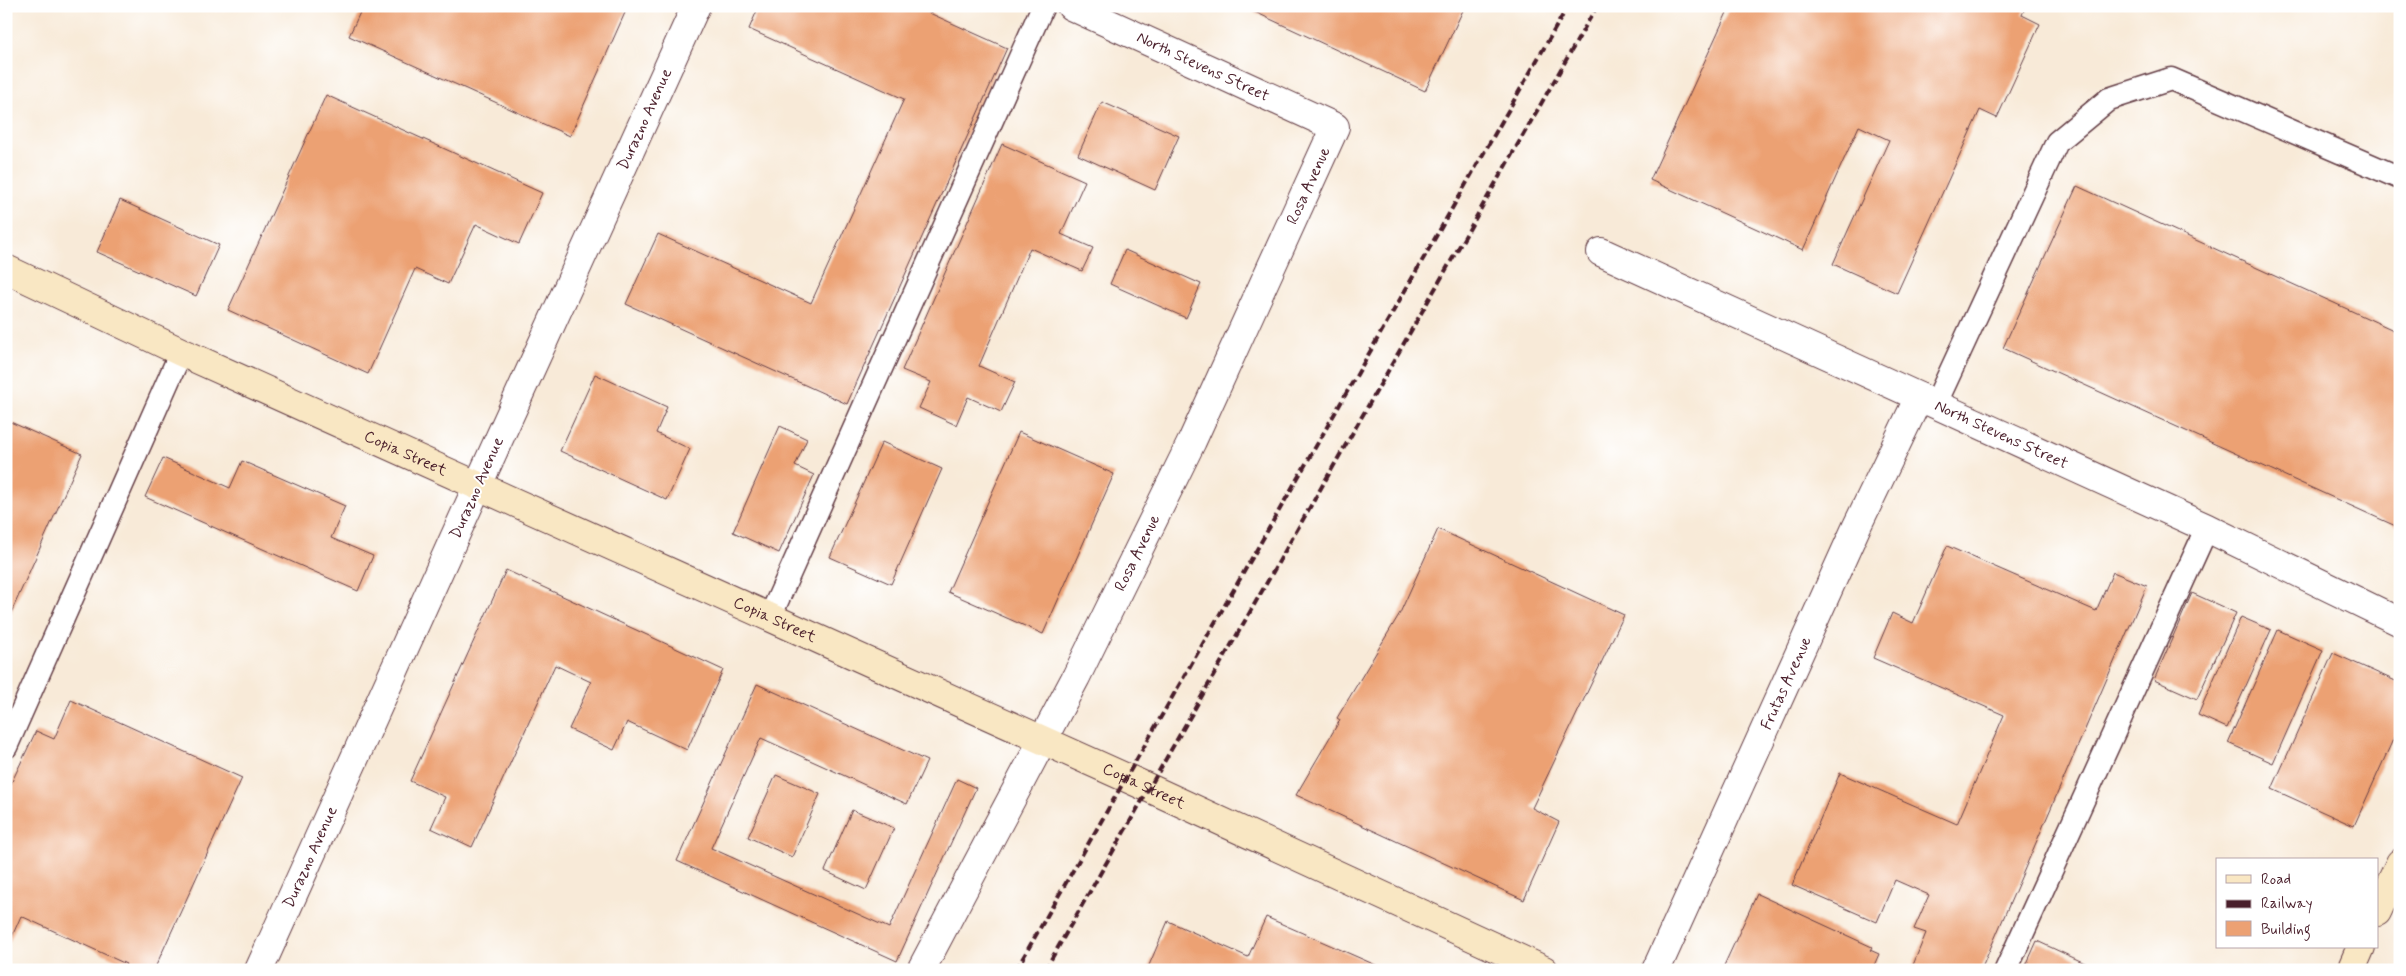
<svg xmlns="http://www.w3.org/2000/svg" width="2406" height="976" font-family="Mynerve,sans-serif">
	<rect width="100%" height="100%" fill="#fff"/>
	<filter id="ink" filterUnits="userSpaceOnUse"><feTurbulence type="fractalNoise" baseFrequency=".02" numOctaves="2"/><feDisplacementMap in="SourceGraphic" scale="10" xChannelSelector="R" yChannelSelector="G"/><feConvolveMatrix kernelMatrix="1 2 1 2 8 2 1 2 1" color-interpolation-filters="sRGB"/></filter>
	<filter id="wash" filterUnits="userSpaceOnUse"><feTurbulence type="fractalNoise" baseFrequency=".0096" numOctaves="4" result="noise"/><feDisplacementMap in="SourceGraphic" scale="20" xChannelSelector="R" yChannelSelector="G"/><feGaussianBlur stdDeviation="1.12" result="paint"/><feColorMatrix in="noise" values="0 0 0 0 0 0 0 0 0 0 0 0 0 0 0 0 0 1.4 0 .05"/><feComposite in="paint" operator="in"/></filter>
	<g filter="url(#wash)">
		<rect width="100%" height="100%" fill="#f8ead8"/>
		<g id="blocks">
			<path fill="#eca173" d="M363 6H628L570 136 349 36Z
				M759 6H914L1007 48 847 404 626 304 658 234 811 303 904 99 749 29Z
				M1242 6H1465L1425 91Z
				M1730 6H2026L2022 15 2040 24 1997 118 1980 110 1897 293 1833 264 1889 140 1859 126 1803 250 1650 180Z
				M326 95 542 193 519 244 476 224 448 284 415 269 368 374 228 310Z
				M1102 102 1179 136 1155 190 1078 155Z
				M1002 144 1085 181 1061 234 1093 248 1082 271 1030 248 979 366 1015 382 1001 412 968 397 956 425 919 408 931 382 902 370Z
				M2077 186 2400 333V528L2003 348Z
				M120 200 219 245 196 296 97 252Z
				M1125 250 1201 284 1186 318 1110 284Z
				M595 374 667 407 656 433 690 449 667 500 560 451Z
				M6 420 82 454 6 624Z
				M780 426 807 439 795 466 814 475 779 553 733 532Z
				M1019 432 1114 474 1043 634 948 592Z
				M882 442 942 469 891 584 830 557Z
				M163 458 230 488 242 461 345 506 331 538 373 556 358 591 145 497Z
				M1438 529 1624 615 1532 808 1559 822 1524 900 1296 795 1340 720 1337 718 1400 613Z
				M1947 546 2096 611 2113 572 2147 586 1981 970H1911L1926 933 1914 929 1929 895 1895 880 1877 922 1792 885 1840 773 1957 824 2004 715 1873 658 1892 613 1913 623Z
				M506 570 723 670 687 750 627 722 614 750 569 729 591 682 555 665 472 847 431 828 445 797 410 781Z
				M2192 593 2236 613 2197 699 2154 680Z
				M2241 617 2271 630 2227 728 2198 715Z
				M2278 630 2323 650 2273 763 2228 743Z
				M2333 653 2400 683V724L2354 826 2272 789Z
				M757 684 927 761 907 804 761 738 711 848 889 928 957 779 976 788 897 961 677 861Z
				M71 700 242 778 154 970H123L126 964 21 916 6 950V794L36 731 54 739Z
				M776 775 820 794 792 857 748 837Z
				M852 810 894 828 866 890 825 871Z
				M1757 894 1872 947 1870 950 1879 954 1872 970H1722Z
				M1266 917 1387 970H1147L1168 921 1248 957Z
				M2037 941 2100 970H2024Z"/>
		</g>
	</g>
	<g filter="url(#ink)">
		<use href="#blocks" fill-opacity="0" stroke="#643d45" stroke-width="1"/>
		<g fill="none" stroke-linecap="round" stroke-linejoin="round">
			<defs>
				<path id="service" d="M1935 405 2057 142 2109 99 2171 79 2400 178
					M770 617 1043 6
					M6 747 181 352
					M2006 970 2207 528"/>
				<g id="minor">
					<path id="s1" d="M1601 252 2207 528 2400 622"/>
					<path id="s2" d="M259 970 478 485"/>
					<path id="s3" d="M921 970 1076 677 1192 441 1335 127 1071 6"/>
					<path id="s4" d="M1656 970 1856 528 1919 397"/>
				</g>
				<g id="tertiary">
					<path id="s5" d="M478 485 696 6"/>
				</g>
				<g id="secondary">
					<path id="s6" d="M6 269 181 352 1149 788 1544 970"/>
					<path d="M2377 912 2400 863"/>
					<path d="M2351 970 2361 947"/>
				</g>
			</defs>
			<use href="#service" stroke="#643d45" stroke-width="25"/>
			<use href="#minor" stroke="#643d45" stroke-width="30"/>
			<use href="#tertiary" stroke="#643d45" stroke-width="30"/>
			<use href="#secondary" stroke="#643d45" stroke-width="30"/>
			<use href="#service" stroke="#fff" stroke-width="22"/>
			<use href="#minor" stroke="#fff" stroke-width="28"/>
			<use href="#tertiary" stroke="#fff" stroke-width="28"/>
			<use href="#secondary" stroke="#f9e7c3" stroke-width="28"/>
			<path stroke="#4a1f2b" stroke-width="4" stroke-dasharray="8 4" stroke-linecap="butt" d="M1016 970 1568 6
				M1045 970 1597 6"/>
		</g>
	</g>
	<g text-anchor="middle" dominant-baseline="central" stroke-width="4" stroke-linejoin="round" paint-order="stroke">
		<g font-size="16" fill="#4a1f2b" stroke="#fff">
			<text transform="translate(1203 67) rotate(25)">North Stevens Street</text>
			<text stroke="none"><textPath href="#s5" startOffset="402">Durazno Avenue</textPath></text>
			<text stroke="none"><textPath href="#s3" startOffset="875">Rosa Avenue</textPath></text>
			<text stroke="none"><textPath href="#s1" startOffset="440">North Stevens Street</textPath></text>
			<text stroke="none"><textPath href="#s6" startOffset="440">Copia Street</textPath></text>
			<text transform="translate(477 488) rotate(-66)">Durazno Avenue</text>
			<text stroke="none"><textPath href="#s3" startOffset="470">Rosa Avenue</textPath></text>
			<text stroke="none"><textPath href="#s6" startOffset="845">Copia Street</textPath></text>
			<text stroke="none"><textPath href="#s4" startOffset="315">Frutas Avenue</textPath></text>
			<text stroke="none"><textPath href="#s6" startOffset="1250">Copia Street</textPath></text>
			<text stroke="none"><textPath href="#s2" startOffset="124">Durazno Avenue</textPath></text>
		</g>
	</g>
	<rect width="2406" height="976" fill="none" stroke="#fff" stroke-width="25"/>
	<rect x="2216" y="858" width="162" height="90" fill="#ffffff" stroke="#b7a5aa"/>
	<rect x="2226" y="875" width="25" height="8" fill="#f9e7c3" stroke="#b7a5aa"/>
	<text x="2261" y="884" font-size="15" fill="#4a1f2b">Road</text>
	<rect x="2226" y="900" width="25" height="8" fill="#4a1f2b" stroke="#b7a5aa"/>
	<text x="2261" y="908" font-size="15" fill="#4a1f2b">Railway</text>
	<rect x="2226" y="921" width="25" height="15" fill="#eca173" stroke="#b7a5aa"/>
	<text x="2261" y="934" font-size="15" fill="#4a1f2b">Building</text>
</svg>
